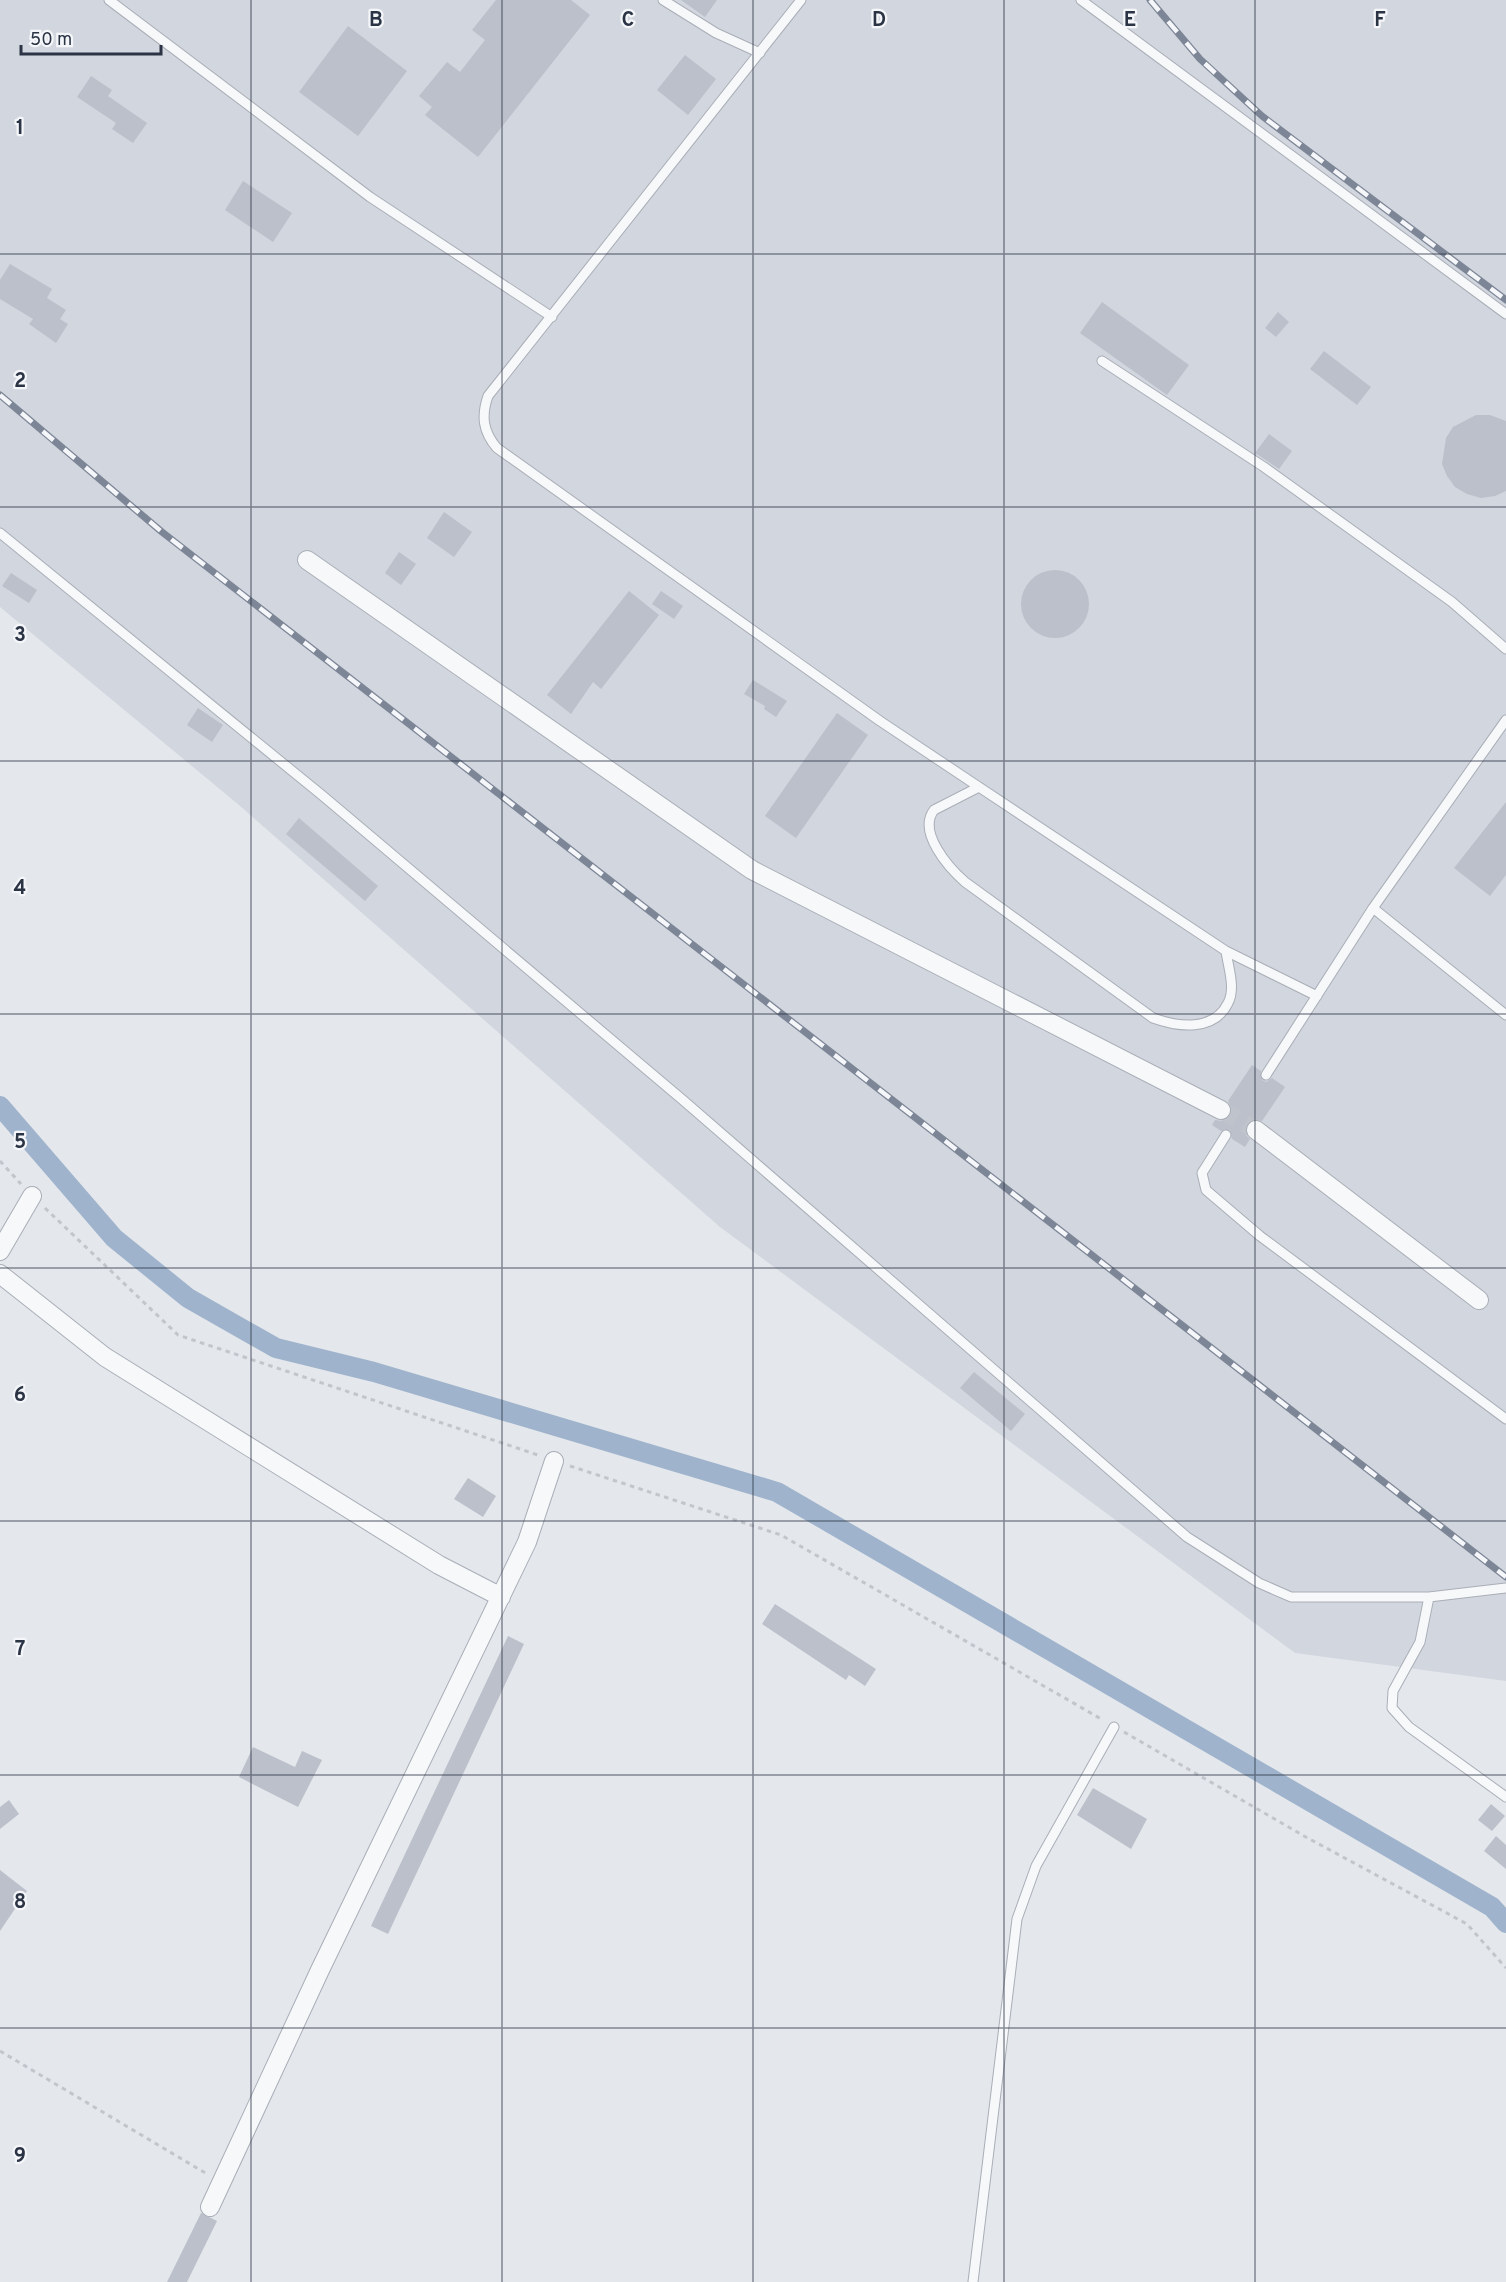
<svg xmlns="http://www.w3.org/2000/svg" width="1506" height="2282" font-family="Overpass,sans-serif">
	<rect width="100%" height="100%" fill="#e4e7ec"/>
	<path fill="#d2d6de" d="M0 0H1506V1681L1295 1653 720 1227 239 805 0 607Z"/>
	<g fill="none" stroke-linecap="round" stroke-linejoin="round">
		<path stroke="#9fb4cc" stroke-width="20" d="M0 1106 114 1238 188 1298 276 1348 374 1372 777 1492 1492 1907 1506 1923"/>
	</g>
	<path fill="#bbc0ca" d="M496 0H571L590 15 478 157 425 115 432 107 419 96 447 62 460 72 485 40 472 30Z
		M681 0H717L705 17Z
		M348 26 407 71 358 136 299 92Z
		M685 55 716 79 688 115 657 90Z
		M91 76 112 90 108 96 147 123 133 143 112 129 116 123 77 97Z
		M243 181 292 213 273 242 225 210Z
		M10 264 52 289 47 298 66 310 60 319 68 324 56 343 29 324 33 319 0 299V280Z
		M1102 302 1189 365 1167 395 1080 333Z
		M1278 312 1289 322 1276 337 1265 328Z
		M1324 351 1371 387 1357 405 1310 369Z
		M1476 415H1490L1506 421V491L1495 496 1481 498 1467 494 1455 487 1447 476 1442 464 1446 438 1453 427Z
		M1269 434 1292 451 1279 469 1255 453Z
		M444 512 472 532 454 557 427 538Z
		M399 552 416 564 401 585 385 573Z
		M1021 604a34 34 0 1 1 68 0a34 34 0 1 1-68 0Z
		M11 573 37 590 29 603 2 586Z
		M629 591 659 615 601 689 593 682 571 714 547 695Z
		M661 591 683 606 674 619 652 604Z
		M753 680 787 701 776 717 764 709 765 706 744 694Z
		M198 708 223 725 212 742 187 725Z
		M837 713 868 735 796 838 765 816Z
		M1506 802V875L1490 896 1454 868Z
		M299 818 378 886 365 901 286 834Z
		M1252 1065 1261 1071 1262 1080 1266 1082 1272 1078 1285 1087 1262 1121 1252 1119 1247 1124 1245 1134 1250 1139 1245 1147 1232 1139 1230 1130 1221 1131 1212 1125 1215 1120 1222 1121 1231 1116 1232 1109 1228 1101Z
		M974 1372 1025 1414 1011 1431 960 1388Z
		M468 1478 496 1496 483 1517 454 1499Z
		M775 1604 876 1669 865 1686 849 1675 846 1680 762 1624Z
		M508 1636 524 1644 388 1934 371 1926Z
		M253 1747 295 1767 302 1751 322 1760 298 1807 239 1777Z
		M1093 1788 1147 1819 1131 1849 1077 1815Z
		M9 1800 19 1814 0 1829V1807Z
		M1491 1804 1505 1816 1492 1831 1478 1820Z
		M1496 1836 1506 1845V1869L1484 1851Z
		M0 1870 27 1891 0 1931Z
		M201 2213 217 2221 187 2282H167Z"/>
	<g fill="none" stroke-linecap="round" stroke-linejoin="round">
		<path stroke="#bfc3cb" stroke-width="18" stroke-dasharray="18 9" stroke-linecap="butt" d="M1221 1110 1256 1130"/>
		<defs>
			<path id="service" d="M109 0 370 197 552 317
				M663 0 716 33 760 53
				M801 0 488 396C481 416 483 432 497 448L880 721 979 787 1226 951 1317 996
				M1081 0 1506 314
				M1102 361 1264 467 1452 602 1506 649
				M0 533 323 796 684 1101 1187 1537 1259 1583 1291 1597H1429L1506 1588
				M979 787 934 810C917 832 949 868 965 882L1153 1018C1178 1027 1214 1032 1228 1003 1236 988 1228 967 1226 951
				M1373 908 1506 1015
				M1266 1075 1373 908 1506 720
				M1226 1135 1202 1173 1206 1190 1260 1236 1506 1419
				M1429 1597 1420 1642 1393 1691 1392 1708 1409 1727 1506 1797
				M973 2282 1017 1919 1036 1866 1114 1727"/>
			<path id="minor" d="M307 560 752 870 1221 1110
				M1256 1130 1479 1300
				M0 1251 32 1196
				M0 1274 105 1357 439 1565 501 1597
				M210 2207 320 1970 527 1542 554 1461"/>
		</defs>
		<use href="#service" stroke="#a9aeb7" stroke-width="11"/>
		<use href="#minor" stroke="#a9aeb7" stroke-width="20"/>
		<path stroke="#c2c5cb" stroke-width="3" stroke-dasharray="4.5 4.5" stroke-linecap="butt" d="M0 1161 21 1184
			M45 1208 178 1335 538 1455
			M570 1466 781 1535 1103 1720
			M1124 1732 1304 1836 1467 1924 1506 1968
			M0 2051 207 2174"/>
		<use href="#service" stroke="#f7f8fa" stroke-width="9"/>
		<use href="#minor" stroke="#f7f8fa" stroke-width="18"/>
		<defs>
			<path id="rail" d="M1150 0 1200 59 1262 116 1506 300
				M0 395 162 532 1506 1577"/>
		</defs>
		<use href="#rail" stroke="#7d8696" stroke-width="7"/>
		<use href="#rail" stroke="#f4f6f9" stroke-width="4.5" stroke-dasharray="14" stroke-linecap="butt"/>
	</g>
	<path fill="none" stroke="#2b3445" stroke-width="1.5" stroke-opacity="0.55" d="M251 0V2282M502 0V2282M753 0V2282M1004 0V2282M1255 0V2282M0 254H1506M0 507H1506M0 761H1506M0 1014H1506M0 1268H1506M0 1521H1506M0 1775H1506M0 2028H1506"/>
	<g font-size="20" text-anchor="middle" font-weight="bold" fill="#2b3445" stroke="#f4f6f9" stroke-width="4.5" stroke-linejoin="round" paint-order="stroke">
		<text x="376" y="26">B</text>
		<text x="628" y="26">C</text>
		<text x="879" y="26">D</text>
		<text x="1130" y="26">E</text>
		<text x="1380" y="26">F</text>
		<text x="20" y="134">1</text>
		<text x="20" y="387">2</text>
		<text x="20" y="641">3</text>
		<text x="20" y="894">4</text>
		<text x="20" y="1148">5</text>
		<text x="20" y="1401">6</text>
		<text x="20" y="1655">7</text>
		<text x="20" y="1908">8</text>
		<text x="20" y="2162">9</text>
	</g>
	<path d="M21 45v9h140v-9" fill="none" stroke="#2b3445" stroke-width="3"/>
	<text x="30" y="45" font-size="18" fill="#2b3445" stroke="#f4f6f9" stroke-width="4.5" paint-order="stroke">50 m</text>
</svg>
